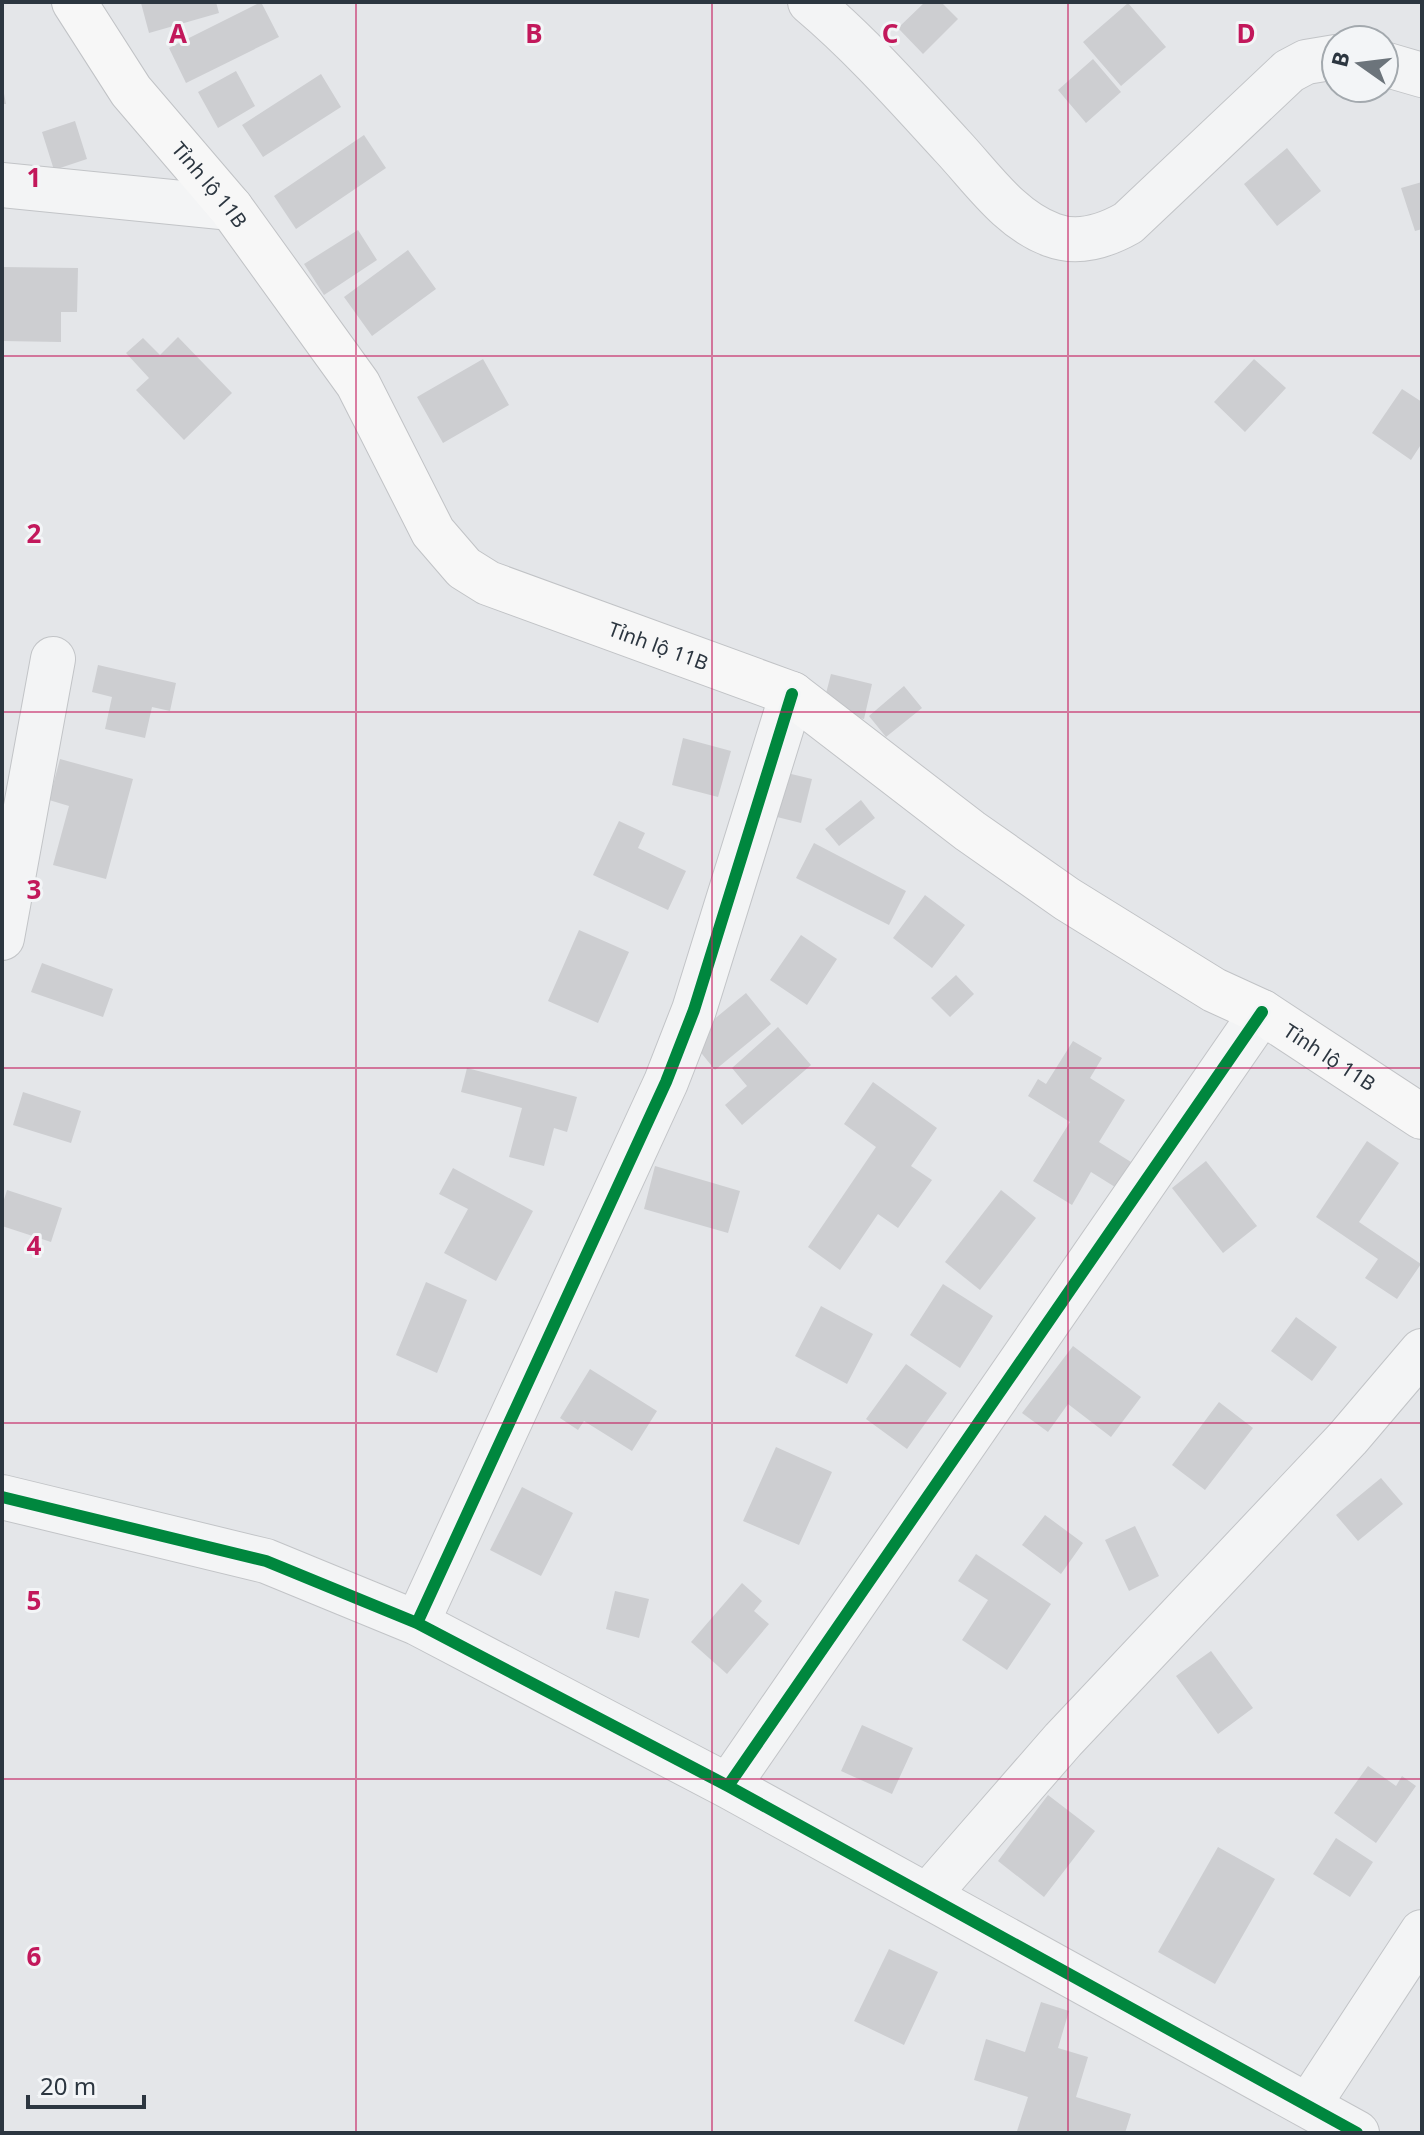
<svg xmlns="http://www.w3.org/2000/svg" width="1424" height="2135" font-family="'Noto Sans',sans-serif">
	<rect width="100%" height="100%" fill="#e4e6e9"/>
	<path fill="#cdced1" d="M146 2H216L219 13 149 33 141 3Z
		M261 2 279 37 186 83 169 48Z
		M925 2H941L958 19 923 54 898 28Z
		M1128 3 1166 47 1121 86 1083 42Z
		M1093 59 1121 92 1086 123 1058 90Z
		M236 71 255 106 218 128 198 92Z
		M321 74 341 107 263 157 242 125Z
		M2 83 6 104H2Z
		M75 121 87 159 54 170 42 132Z
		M364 135 386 168 296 229 274 196Z
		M1287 148 1321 191 1277 226 1244 184Z
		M1422 182V229L1415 231 1401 188Z
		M358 230 377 260 324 295 304 264Z
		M408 250 436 289 372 336 344 297Z
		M2 267 78 268 77 312H61V342L2 341Z
		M178 337 232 393 184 440 136 390 149 378 126 353 143 338 160 355Z
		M483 359 509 405 443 443 417 397Z
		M1254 359 1286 388 1245 432 1214 402Z
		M1402 389 1422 402V443L1411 460 1372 433Z
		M98 665 176 683 170 711 152 707 145 738 105 729 112 697 92 692Z
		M831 674 872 684 864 719 822 709Z
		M904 686 922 708 886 737 869 716Z
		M683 738 731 751 718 797 672 785Z
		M60 759 133 779 106 879 53 865 69 806 49 800Z
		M787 773 812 779 801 823 777 817Z
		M861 800 875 818 839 846 825 829Z
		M619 821 645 833 638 848 686 871 668 910 593 875Z
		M814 843 906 891 889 925 796 878Z
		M925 895 965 925 932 968 893 938Z
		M579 930 629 952 598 1023 548 1001Z
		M801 935 837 959 807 1005 770 980Z
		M42 963 113 989 103 1017 31 992Z
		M956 975 974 994 950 1017 931 998Z
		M746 993 771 1024 715 1070 690 1039Z
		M778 1027 811 1065 742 1125 725 1105 747 1086 732 1068Z
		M1073 1041 1102 1058 1090 1078 1125 1100 1099 1142 1131 1162 1115 1187 1091 1172 1072 1205 1033 1181 1070 1122 1028 1096 1038 1079 1046 1084Z
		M467 1068 577 1097 567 1132 554 1128 544 1166 509 1157 522 1108 461 1092Z
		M873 1082 937 1128 911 1166 932 1180 898 1228 878 1214 840 1270 808 1247 876 1147 844 1124Z
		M23 1092 81 1111 71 1143 13 1125Z
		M1367 1141 1399 1163 1359 1222 1421 1264 1397 1299 1365 1278 1378 1259 1316 1217Z
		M1206 1161 1257 1226 1223 1253 1172 1188Z
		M655 1166 740 1191 728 1233 644 1209Z
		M453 1168 533 1211 496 1281 444 1253 468 1209 439 1194Z
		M7 1190 62 1208 51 1242 2 1226V1206Z
		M1001 1190 1036 1218 980 1290 945 1262Z
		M426 1282 467 1300 437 1373 396 1355Z
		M943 1284 993 1316 960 1368 910 1335Z
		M821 1306 873 1334 847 1384 795 1356Z
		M1296 1317 1337 1347 1312 1381 1271 1351Z
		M1073 1346 1141 1397 1111 1437 1068 1404 1048 1432 1022 1413Z
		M906 1364 947 1393 907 1449 866 1419Z
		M590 1369 657 1411 632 1451 584 1421 578 1430 560 1418Z
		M1219 1402 1253 1428 1205 1490 1172 1465Z
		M776 1447 832 1472 799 1545 743 1521Z
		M1381 1478 1403 1504 1358 1541 1336 1515Z
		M522 1487 573 1513 541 1576 490 1550Z
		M1045 1515 1083 1543 1061 1574 1022 1545Z
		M1135 1526 1159 1576 1129 1591 1105 1540Z
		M976 1554 1051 1604 1007 1670 962 1640 988 1600 958 1581Z
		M742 1583 762 1601 754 1611 769 1624 727 1674 691 1642Z
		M615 1591 649 1599 639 1638 606 1629Z
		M1211 1651 1253 1708 1218 1734 1176 1676Z
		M862 1725 913 1748 892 1794 841 1771Z
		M1368 1766 1396 1786 1402 1776 1416 1786 1376 1843 1334 1813Z
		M1048 1795 1095 1831 1044 1897 998 1861Z
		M1336 1838 1373 1862 1350 1897 1313 1874Z
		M1218 1847 1275 1879 1215 1984 1158 1952Z
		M889 1949 938 1972 904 2045 854 2021Z
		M1041 2002 1069 2011 1058 2048 1088 2057 1076 2097 1131 2114 1125 2133 1017 2131 1028 2097 974 2080 986 2039 1025 2052Z"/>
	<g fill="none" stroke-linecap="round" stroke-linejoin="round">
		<defs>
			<path id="minor" d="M810 2C862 46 906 96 952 146 982 178 1010 220 1052 235 1078 245 1105 236 1128 223L1289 71 1306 62 1336 57
				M1384 64 1422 75
				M2 185 231 208
				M2 938 53 659
				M2 1497 266 1561 417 1623 728 1786 1357 2133
				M417 1623 666 1082 694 1010 792 694
				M728 1786 1262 1012
				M927 1896 1063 1740 1348 1438 1422 1351
				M1308 2106 1422 1932"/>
			<g id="major">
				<path id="s1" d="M74 2 131 91 231 208 358 384 433 532 464 568 488 583 792 694 970 831 1067 899 1214 990 1262 1012 1422 1117"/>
			</g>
		</defs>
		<use href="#minor" stroke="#c2c4c7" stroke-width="46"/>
		<use href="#major" stroke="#c1c3c6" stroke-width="46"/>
		<use href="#minor" stroke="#f3f4f5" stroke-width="44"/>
		<use href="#major" stroke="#f7f7f7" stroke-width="44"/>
		<defs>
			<path id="cycleway" d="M2 1497 266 1561 417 1623 728 1786 1357 2133
				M417 1623 666 1082 694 1010 792 694
				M728 1786 1262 1012"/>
		</defs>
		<use href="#cycleway" stroke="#f3f5f7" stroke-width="17"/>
		<use href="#cycleway" stroke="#00873e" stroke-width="12"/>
	</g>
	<path fill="none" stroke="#c2185b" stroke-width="2" stroke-opacity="0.55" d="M356 2V2133M712 2V2133M1068 2V2133M2 356H1422M2 712H1422M2 1068H1422M2 1423H1422M2 1779H1422"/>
	<g text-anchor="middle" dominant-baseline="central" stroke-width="6" stroke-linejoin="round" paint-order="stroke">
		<g font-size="20" fill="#2c3640" stroke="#f3f5f7">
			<text stroke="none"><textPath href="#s1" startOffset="228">Tỉnh lộ 11B</textPath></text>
			<text stroke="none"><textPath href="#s1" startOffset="900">Tỉnh lộ 11B</textPath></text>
			<text stroke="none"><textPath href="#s1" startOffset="1692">Tỉnh lộ 11B</textPath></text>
		</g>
	</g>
	<g font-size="26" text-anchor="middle" font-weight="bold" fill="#c2185b" stroke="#f3f5f7" stroke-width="6" stroke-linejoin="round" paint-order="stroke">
		<text x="178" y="43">A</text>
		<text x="534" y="43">B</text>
		<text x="890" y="43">C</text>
		<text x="1246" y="43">D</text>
		<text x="34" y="187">1</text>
		<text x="34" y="543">2</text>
		<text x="34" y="899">3</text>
		<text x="34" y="1255">4</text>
		<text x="34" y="1610">5</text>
		<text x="34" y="1966">6</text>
	</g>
	<rect width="1424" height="2135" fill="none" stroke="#2c3640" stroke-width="8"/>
	<g transform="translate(1360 64) rotate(284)"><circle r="38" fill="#f3f5f7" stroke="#a3a9ae" stroke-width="2"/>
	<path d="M0-6L14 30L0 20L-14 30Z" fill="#6c747b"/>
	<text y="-12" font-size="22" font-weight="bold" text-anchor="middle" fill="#2c3640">B</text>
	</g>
	<path d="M28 2095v12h116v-12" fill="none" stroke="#2c3640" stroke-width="4"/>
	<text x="40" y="2095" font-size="24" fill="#2c3640" stroke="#f3f5f7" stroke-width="6" paint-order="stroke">20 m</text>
</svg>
